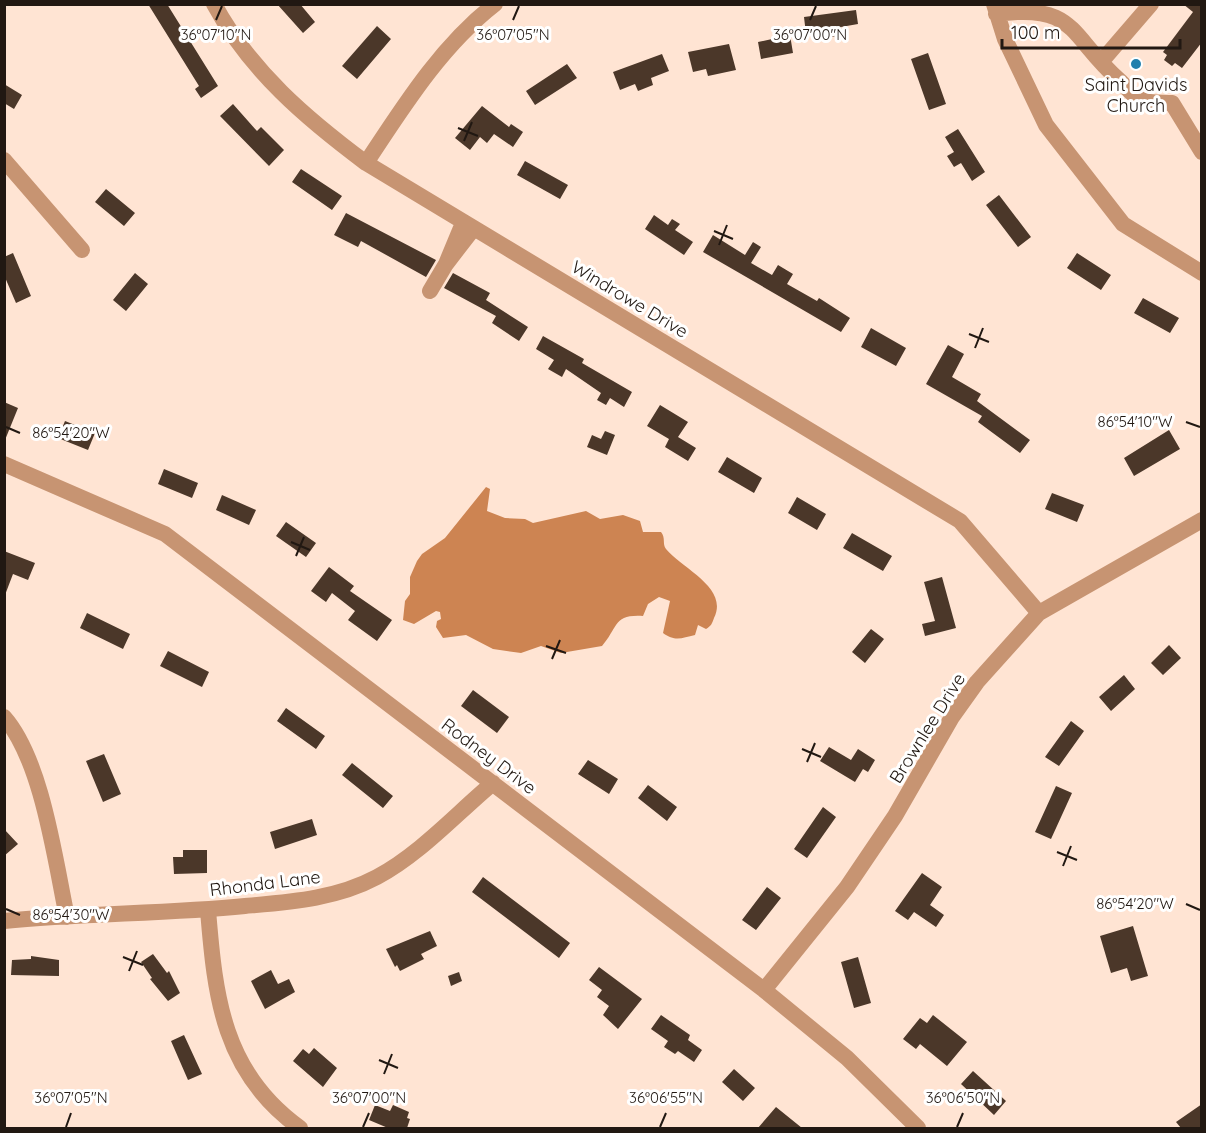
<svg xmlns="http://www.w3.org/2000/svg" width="1206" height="1133" font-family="Quicksand,sans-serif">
	<rect width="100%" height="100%" fill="#ffe4d3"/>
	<path fill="#cd8452" d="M486 487 490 489 487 511 505 518 525 519 533 523 586 511 600 519 623 515 640 521 643 532H661C666 538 662 544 666 549 683 569 729 588 714 618 712 624 711 626 706 629L698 625 695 635C682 638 675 642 663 633L670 601 659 597 648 604 643 616C613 614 618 628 602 646L561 653 541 646 521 653 493 649 466 635 443 638 436 627 437 621 441 619 440 612 436 611 414 624 403 620 405 601 410 594V577L417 561 422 554 445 538Z"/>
	<path fill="#4b3729" d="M148 4H167L218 86 201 98 195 89 199 86Z
		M277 4H300L315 22 303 33Z
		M1183 4H1202V42L1182 68 1175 63 1172 66 1164 60 1167 55 1163 52 1193 12Z
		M856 10 858 24 841 27 842 35 825 38 824 32 806 34 804 17Z
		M377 26 391 39 357 79 342 66Z
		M790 35 793 53 761 59 758 42Z
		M729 44 736 70 708 76 706 69 693 72 688 52Z
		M928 53 946 104 929 110 911 59Z
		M662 54 669 71 651 78 653 85 638 91 635 84 620 90 613 72Z
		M567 64 577 78 535 105 526 91Z
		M4 84 22 95 14 109 4 103Z
		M233 104 257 131 261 127 284 150 269 166 220 116Z
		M482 106 509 127 511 124 523 132 513 147 494 134 487 143 480 137 470 150 455 138Z
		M958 129 985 172 972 181 961 163 954 167 947 156 954 152 945 137Z
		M525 161 568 185 560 199 517 175Z
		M301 169 342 196 332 210 292 182Z
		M106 189 135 213 124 226 95 202Z
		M999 195 1031 237 1018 247 986 205Z
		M346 213 436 260 426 277 361 241 358 247 334 235Z
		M654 215 668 225 672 219 680 224 675 230 693 242 684 255 645 229Z
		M713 235 745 255 753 242 761 247 751 263 772 275 778 265 793 274 787 284 817 301 819 298 850 318 841 332 703 252Z
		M13 253 31 296 16 303 4 275V257Z
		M1077 253 1111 275 1101 290 1067 268Z
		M135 273 148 284 126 311 113 300Z
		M453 273 490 293 486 300 528 327 519 341 492 323 496 316 444 288Z
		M1143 298 1179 318 1170 333 1134 313Z
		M871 328 906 348 896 366 861 347Z
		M543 336 584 359 582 363 632 392 624 407 610 398 606 405 597 400 601 393 566 369 562 377 548 369 554 360 536 349Z
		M948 345 964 354 952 377 981 394 977 401 1030 440 1020 453 978 422 982 416 926 384Z
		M4 402 18 408 5 440H4Z
		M660 405 688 422 678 437 696 448 688 461 665 447 669 439 647 426Z
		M65 421 95 433 88 450 58 438Z
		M1169 430 1180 449 1134 476 1124 458Z
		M605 431 615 435 607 455 587 447 592 435 601 439Z
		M727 457 762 478 754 493 718 472Z
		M164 469 198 483 192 498 158 484Z
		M1052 493 1084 505 1077 522 1045 509Z
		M222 495 256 510 249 525 216 510Z
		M797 497 826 514 817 530 788 513Z
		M286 522 316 543 306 557 276 536Z
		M852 533 892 556 883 571 843 548Z
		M4 551 35 563 28 580 13 574 5 595Z
		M329 567 354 586 350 591 392 620 377 641 348 620 355 611 332 593 326 602 311 591Z
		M942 577 956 628 925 636 922 624 935 621 924 582Z
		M87 613 130 634 123 649 80 628Z
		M871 629 884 639 865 663 852 652Z
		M1169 645 1181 658 1163 675 1151 663Z
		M168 651 209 672 202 687 160 666Z
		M1124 675 1135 689 1111 711 1099 697Z
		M473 690 509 717 497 733 461 706Z
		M286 708 325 736 316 749 277 721Z
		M1071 721 1084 731 1059 766 1045 757Z
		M829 747 851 760 858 749 875 760 868 772 863 769 855 782 820 761Z
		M104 754 121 794 103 802 86 761Z
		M588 760 618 779 609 794 578 774Z
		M352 763 393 796 383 808 342 775Z
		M648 785 677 807 667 821 638 798Z
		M1056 786 1072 793 1051 839 1035 832Z
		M823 807 836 817 807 858 794 849Z
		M312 819 317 835 275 849 270 832Z
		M4 829 18 844 4 856Z
		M183 850H207V873L174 874 173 857H183Z
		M922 873 942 887 930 905 944 915 936 927 914 912 908 920 895 911Z
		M483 877 570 943 559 958 472 892Z
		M767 887 781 898 756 930 742 920Z
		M1133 926 1148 976 1131 981 1127 968 1111 973 1100 936Z
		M430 931 437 946 421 954 424 959 400 971 397 965 395 967 386 949Z
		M153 954 167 973 169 971 180 993 168 1001 150 979 152 978 141 962Z
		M31 956 59 960V976L11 975 12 960 31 959Z
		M858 957 871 1003 854 1008 841 962Z
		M599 967 642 999 618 1029 603 1015 609 1006 597 997 602 990 589 980Z
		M271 970 278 984 289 979 295 992 265 1009 251 981Z
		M459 972 462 981 451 986 448 976Z
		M661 1015 690 1035 688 1040 702 1050 694 1062 678 1051 675 1054 664 1047 668 1041 651 1029Z
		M933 1015 967 1042 947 1066 920 1044 916 1049 903 1039 920 1018 927 1023Z
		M184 1035 202 1074 188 1080 171 1041Z
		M314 1048 337 1068 323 1087 293 1061 303 1049 309 1054Z
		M734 1069 755 1088 743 1101 722 1082Z
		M973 1071 1006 1101 994 1115 961 1084Z
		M1202 1104V1128H1181L1176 1122Z
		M375 1105 390 1111 393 1105 409 1112 407 1118 410 1119 407 1128H388L369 1120Z
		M776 1107 802 1128H758Z"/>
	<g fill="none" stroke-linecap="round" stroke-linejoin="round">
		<path stroke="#c79472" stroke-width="16" d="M214 4C250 71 307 119 366 163L960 521 1039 613
			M994 4 1005 39 1046 125 1123 224 1202 273
			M996 14C1077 3 1068 35 1120 81 1126 87 1133 96 1140 99 1148 104 1163 102 1172 103L1202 152
			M1101 62 1151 4
			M4 160 82 250
			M366 163C403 107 441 46 495 4
			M463 223 446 264 473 229
			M430 291 446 264
			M4 464 165 534 764 990 847 1058 918 1128
			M4 717C42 760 55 860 67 917
			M208 910C215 997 223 1073 300 1128
			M4 921C84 913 165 914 245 906 290 902 336 899 377 877 420 854 456 814 493 783
			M764 990 847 887 895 816 952 717 977 682 1039 613 1202 520"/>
	</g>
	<path fill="none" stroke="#211812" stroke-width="2" d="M216 20 222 6M513 20 519 6M810 20 816 6M458 128 478 136M464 141 472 122M714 231 733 239M719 245 727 225M969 334 989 342M975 348 983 328M1186 422 1200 427M6 427 20 433M291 542 310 550M296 556 304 537M546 646 566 653M552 659 560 640M802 749 821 757M807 762 815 743M1057 852 1077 860M1063 866 1071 846M1186 904 1200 910M6 909 20 915M123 957 143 965M129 971 137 951M379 1060 398 1068M384 1074 392 1054M66 1127 71 1113M363 1127 369 1113M660 1127 666 1113M957 1127 963 1113"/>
	<circle fill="#2280ad" stroke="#fff" stroke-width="2" cx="1136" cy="64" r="6"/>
	<g text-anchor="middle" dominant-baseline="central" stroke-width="6" stroke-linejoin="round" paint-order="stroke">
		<g font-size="18" fill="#211812" stroke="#fff">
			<text x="1136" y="84">Saint Davids<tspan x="1136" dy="21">Church</tspan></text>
		</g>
		<g font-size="18" fill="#211812" stroke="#fff">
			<text transform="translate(630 299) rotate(31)">Windrowe Drive</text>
			<text transform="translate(927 728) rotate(-58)">Brownlee Drive</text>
			<text transform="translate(489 756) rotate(37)">Rodney Drive</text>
			<text transform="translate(265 883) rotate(-7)">Rhonda Lane</text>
		</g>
	</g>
	<g font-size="15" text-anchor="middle" fill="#211812" stroke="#fff" stroke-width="6" stroke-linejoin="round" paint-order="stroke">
		<text x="216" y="40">36°07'10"N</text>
		<text x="513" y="40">36°07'05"N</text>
		<text x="810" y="40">36°07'00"N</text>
		<text x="1135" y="427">86°54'10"W</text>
		<text x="71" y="438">86°54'20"W</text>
		<text x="1135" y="909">86°54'20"W</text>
		<text x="71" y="920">86°54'30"W</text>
		<text x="71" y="1103">36°07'05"N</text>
		<text x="369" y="1103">36°07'00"N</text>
		<text x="666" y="1103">36°06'55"N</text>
		<text x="963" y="1103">36°06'50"N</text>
	</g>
	<rect width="1206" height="1133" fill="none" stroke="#211812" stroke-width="12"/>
	<path d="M1002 39v9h178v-9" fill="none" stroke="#211812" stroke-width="3"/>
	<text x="1011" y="39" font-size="18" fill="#211812" stroke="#ffffff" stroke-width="4.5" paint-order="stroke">100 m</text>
</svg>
